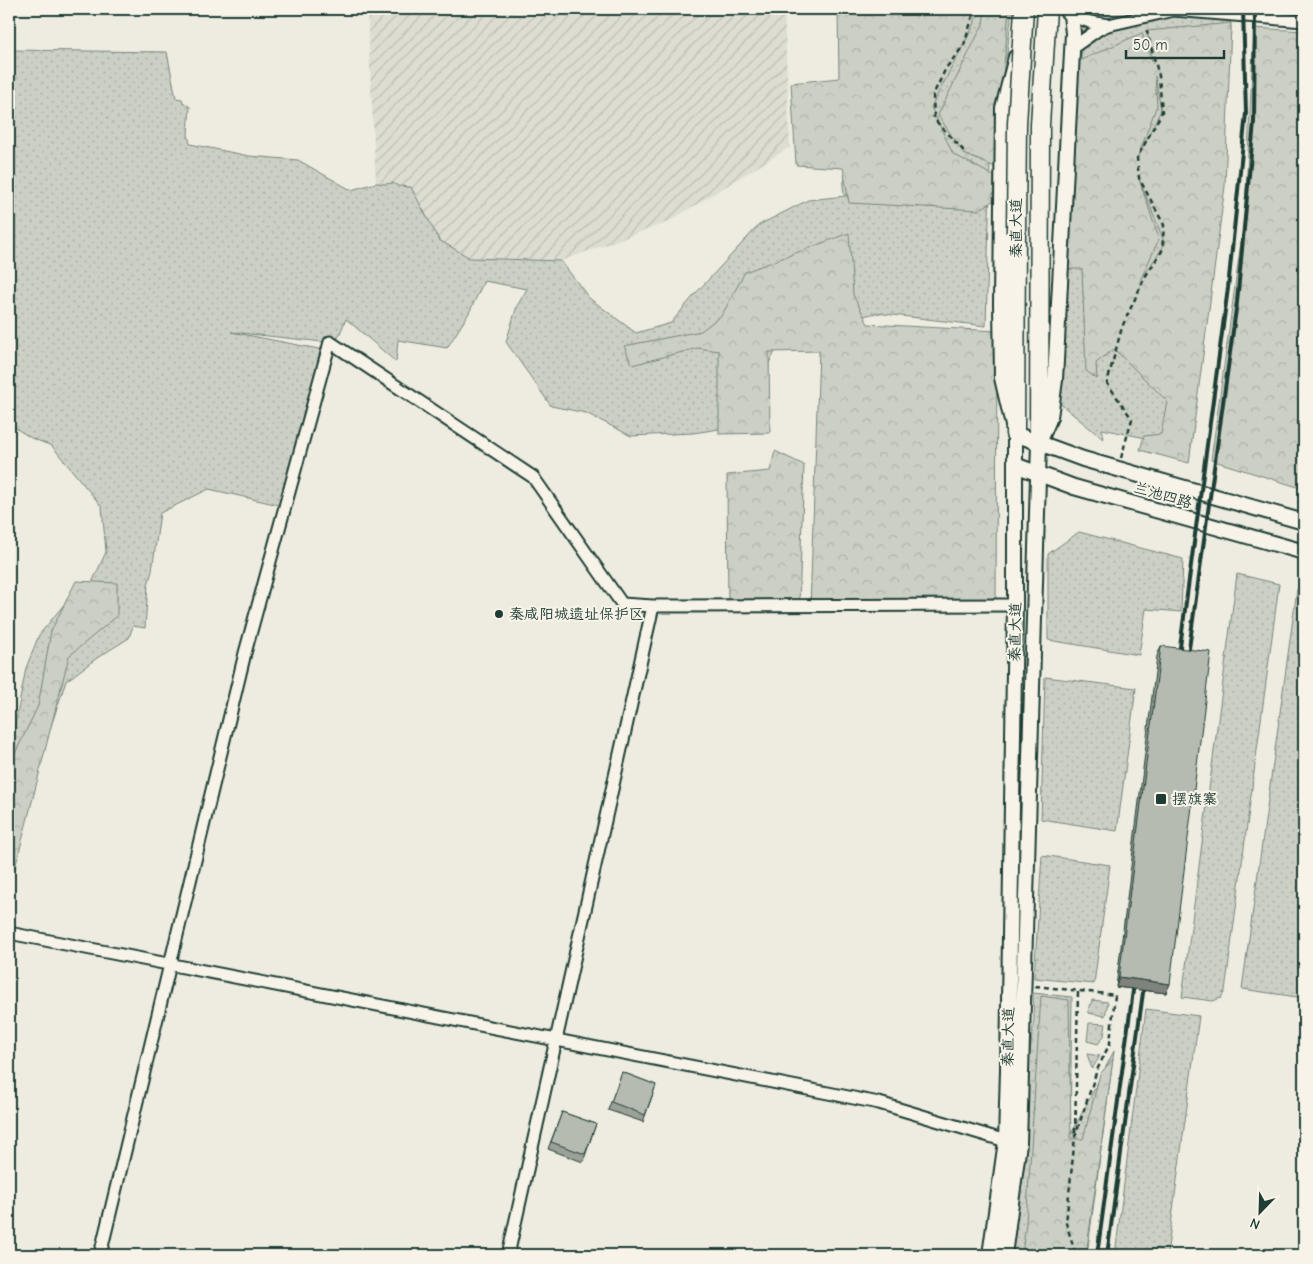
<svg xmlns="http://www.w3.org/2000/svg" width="1313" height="1264" font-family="'Comic Neue','LXGW WenKai TC',sans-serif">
	<defs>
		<pattern id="industrial-furrows" width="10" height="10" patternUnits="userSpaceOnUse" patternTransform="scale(1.25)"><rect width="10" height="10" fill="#ddddd2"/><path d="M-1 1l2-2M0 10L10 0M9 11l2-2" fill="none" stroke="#bdbfb5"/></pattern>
		<pattern id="green-dots" width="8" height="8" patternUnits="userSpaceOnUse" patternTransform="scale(1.25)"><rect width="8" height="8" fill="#cccfc4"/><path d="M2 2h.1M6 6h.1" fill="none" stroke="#afb3a9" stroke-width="1.8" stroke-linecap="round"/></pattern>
		<pattern id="forest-crowns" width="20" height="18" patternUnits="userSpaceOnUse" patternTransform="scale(1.25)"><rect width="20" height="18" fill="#cccfc4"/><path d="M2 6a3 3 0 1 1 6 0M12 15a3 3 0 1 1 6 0" fill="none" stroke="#afb3a9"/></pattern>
	</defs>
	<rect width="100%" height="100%" fill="#eeece1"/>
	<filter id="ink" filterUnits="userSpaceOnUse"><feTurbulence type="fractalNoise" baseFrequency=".02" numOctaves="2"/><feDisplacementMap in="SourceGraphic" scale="10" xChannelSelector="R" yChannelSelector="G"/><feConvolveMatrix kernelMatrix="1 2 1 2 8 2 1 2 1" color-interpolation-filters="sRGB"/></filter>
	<g filter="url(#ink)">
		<path fill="url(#industrial-furrows)" d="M367 9H784L790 147 668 222 561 261 470 258 439 240 411 187 376 183Z"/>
		<path fill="url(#green-dots)" stroke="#76867c" d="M890 9H1012L1007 54 989 96 990 184 986 326 876 313 834 323 781 341 769 363 766 422 693 433 631 436 586 413 551 406 506 342 517 306 527 289 484 281 469 313 447 348 398 340 396 362 346 319 338 338 323 342 231 332 324 350 283 506 209 489 160 513 152 571 148 585 145 628 133 626 129 638 97 658 66 681 35 774 9 865V756L26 668 39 635 66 602 91 585 106 552 102 507 52 446 31 438 9 424 10 50 167 52 176 98 182 99 183 102 190 107 188 134 190 144 249 156 298 160 351 190 376 183 386 184 393 183 398 186 411 187 439 240 470 258 561 261 589 298 636 333 671 323 696 293 759 225 808 200 884 192 844 195 843 185 863 121Z
			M1078 9H1230L1231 30 1189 447 1102 429 1103 439 1058 402 1064 269H1072L1081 58 1082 26Z
			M1079 532 1183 559 1181 612 1146 609 1139 655 1048 640V554Z
			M1237 574 1279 584 1225 991 1221 998 1213 1001 1182 997Z
			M1297 589 1304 590V998L1242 989Z
			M1045 677 1136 688 1117 831 1041 819Z
			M1042 855 1110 865 1094 984 1034 978Z
			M1033 993 1072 997 1070 1136 1114 1051 1087 1255H1006L1034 1019Z
			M1092 1000 1108 1002 1105 1016 1088 1013Z
			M1146 1009 1199 1016 1167 1255H1115Z
			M1089 1023 1106 1024 1104 1036 1098 1044 1087 1041Z
			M1087 1054 1100 1056 1092 1069Z"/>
		<path fill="url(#forest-crowns)" stroke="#76867c" fill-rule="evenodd" d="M838 9H975V23L931 107 953 154 994 176 993 201 979 210 849 203 843 168 796 165 791 83 839 78Z
			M985 9H1009L995 167 964 154 938 115 983 24Z
			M1077 9H1133L1122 20 1108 24Z
			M1254 9H1304V19L1255 13Z
			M1231 23 1225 186 1189 463 1140 450 1144 436 1161 434 1167 401 1114 349 1096 363 1097 379 1086 371 1082 269H1064L1070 65 1142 33 1153 64 1147 31ZM1155 76 1161 110 1137 159 1157 105ZM1139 179 1165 244 1139 283 1159 239Z
			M1254 28 1304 31V489L1211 460 1245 213Z
			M849 233 853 295 868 324 997 331 996 607 810 609 819 351 769 352 770 433 719 434V351L698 348 632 365 624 346 701 331 722 315 745 272Z
			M775 451 804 465 799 604 728 609 727 475 770 471Z
			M76 581 117 583V616L69 656 9 892V766L38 706 51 631Z
			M1041 996 1069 1000 1071 1139H1083L1100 1074 1113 1059 1086 1255H1022L1026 1223Z"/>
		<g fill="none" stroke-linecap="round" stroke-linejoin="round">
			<defs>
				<path id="minor" d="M1071 15 1090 22 1108 25 1099 29 1072 48
					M1108 25 1174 10 1304 21
					M9 933 879 1103 1006 1141
					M100 1255 245 653 330 342 533 477 622 604 653 606
					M508 1255 653 606 1015 605"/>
				<path id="tertiary" d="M1015 434 1083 459 1304 522
					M1015 465 1074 487 1304 552
					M990 1255 1006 1141 1008 1069 1015 605V434L1002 378 1001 304 1003 108 1016 57
					M1004 1255 1019 1143 1039 443 1050 417 1055 380 1073 33 1071 15 1065 9"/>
				<path id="primary" d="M1015 434 1016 233
					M1039 443 1040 125 1047 9"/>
			</defs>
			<use href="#minor" stroke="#1f3d34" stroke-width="15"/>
			<use href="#tertiary" stroke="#1f3d34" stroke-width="18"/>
			<use href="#primary" stroke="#1f3d34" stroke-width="21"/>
			<path stroke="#1f3d34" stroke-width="2.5" stroke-dasharray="5 4" stroke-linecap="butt" d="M964 151 934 119 933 95 946 68 964 45 975 9
				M1121 458 1132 419 1107 383 1122 327 1145 277 1162 251 1164 225 1139 178 1137 158 1162 112 1159 76 1146 28
				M1035 986 1115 995 1110 1043 1097 1070 1075 1137 1066 1223 1076 1255
				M1075 1132 1078 991
				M1075 1133 1076 1108"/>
			<use href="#minor" stroke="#f7f3e8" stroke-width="11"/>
			<use href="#tertiary" stroke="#f7f3e8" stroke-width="14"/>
			<use href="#primary" stroke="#f7f3e8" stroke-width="18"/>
			<path stroke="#1f3d34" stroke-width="4" d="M1178 662 1228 288 1246 113 1243 9
				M1187 663 1237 302 1254 122 1255 9
				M1097 1255 1135 976
				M1107 1255 1145 978"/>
			<defs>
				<path id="primary-bridge" d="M1016 233 1017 124 1024 9"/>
			</defs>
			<use href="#primary-bridge" stroke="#1f3d34" stroke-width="21" stroke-linecap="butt"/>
			<use href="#primary-bridge" stroke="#f7f3e8" stroke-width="18"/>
		</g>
		<path fill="#9ca197" stroke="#1f3d34" d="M1161 646 1166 993 1116 987 1157 656Z
			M622 1072 656 1085 643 1122 608 1110Z
			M562 1112 596 1124 583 1162 548 1149Z"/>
		<path fill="#7f837b" stroke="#1f3d34" d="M1119 977 1170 984 1166 993 1116 987Z"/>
		<path fill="#b5bbb0" stroke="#1f3d34" d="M1161 646 1211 652 1170 984 1119 977Z
			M622 1072 656 1085 645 1115 611 1102Z
			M562 1112 596 1124 585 1154 551 1142Z"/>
	</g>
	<g fill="#1f3d34" stroke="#f7f3e8" stroke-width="2">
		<circle cx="499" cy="614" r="5"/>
		<rect x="1155" y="793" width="12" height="12" rx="2.5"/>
	</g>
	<g text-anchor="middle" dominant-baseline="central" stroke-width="4" stroke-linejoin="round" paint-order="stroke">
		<g font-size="15" fill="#1f3d34" stroke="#f7f3e8">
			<text transform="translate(1016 228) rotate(-90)">秦直大道</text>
			<text transform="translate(1163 495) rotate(16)">兰池四路</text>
			<text transform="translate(1015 632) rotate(-89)">秦直大道</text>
			<text transform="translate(1008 1037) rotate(-89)">秦直大道</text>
		</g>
		<g font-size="15" fill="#1f3d34" stroke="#f7f3e8" text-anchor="start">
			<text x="509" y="614">秦咸阳城遗址保护区</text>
			<text x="1172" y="799">摆旗寨</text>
		</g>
	</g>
	<rect width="1313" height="1264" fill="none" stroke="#f7f3e8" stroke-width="30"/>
	<rect x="15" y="15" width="1283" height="1234" fill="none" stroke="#1f3d34" stroke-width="2" filter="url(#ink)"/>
	<g transform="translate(1260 1212) rotate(203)" stroke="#f7f3e8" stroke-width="4" paint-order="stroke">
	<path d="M0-4L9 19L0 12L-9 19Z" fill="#1f3d34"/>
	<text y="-8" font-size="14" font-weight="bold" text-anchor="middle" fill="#1f3d34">N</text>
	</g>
	<path d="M1126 50v8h98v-8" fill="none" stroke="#1f3d34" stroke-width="2.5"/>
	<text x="1133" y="50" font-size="15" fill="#1f3d34" stroke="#f7f3e8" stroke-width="4" paint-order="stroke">50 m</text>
</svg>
